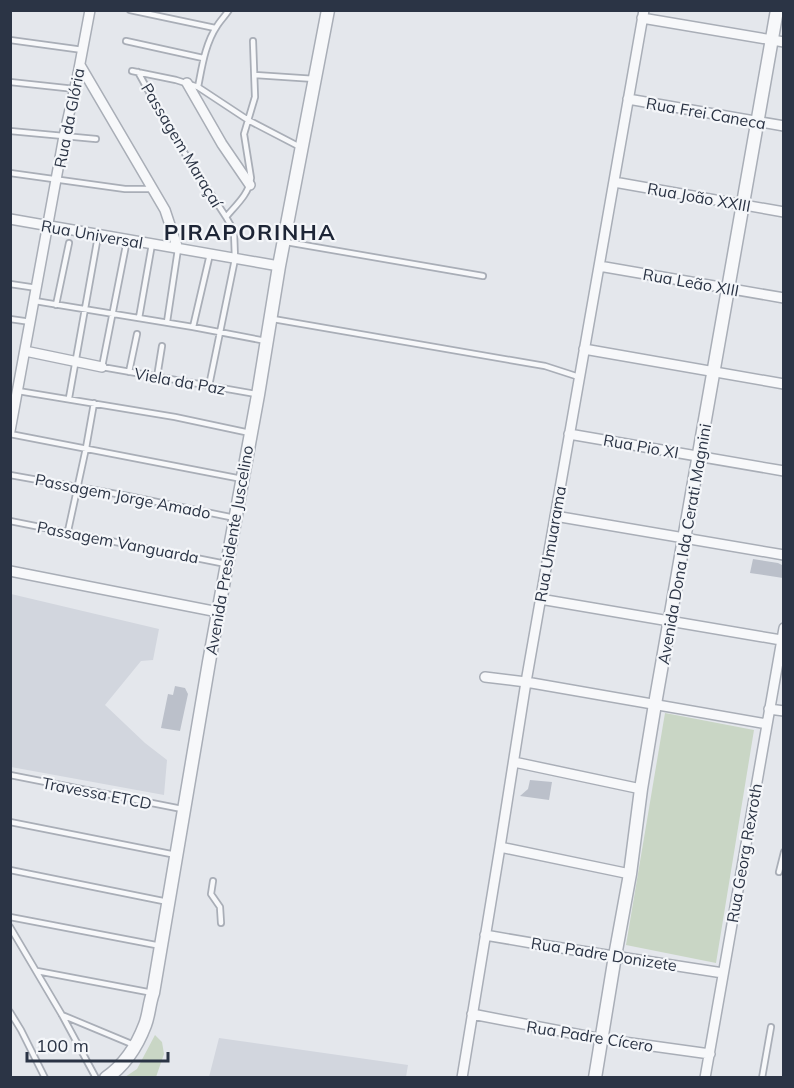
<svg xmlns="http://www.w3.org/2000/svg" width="794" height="1088" font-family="Mulish,sans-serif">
	<rect width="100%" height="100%" fill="#e4e7ec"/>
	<path fill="#d2d6de" d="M11 594 159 629 153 660 141 661 105 705 145 743 167 760 164 795 11 767Z
		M219 1038 408 1065 406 1077H209Z"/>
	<path fill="#c9d6c5" d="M665 713 754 730 716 963 626 945Z
		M155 1035 162 1042 164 1054 156 1077H125L137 1069Z"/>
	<path fill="#bbc0ca" d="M753 559 778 563 782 565 783 566V578L750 573Z
		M175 686 185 688 188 694 180 731 161 728 168 694 173 695Z
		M530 780 552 782 549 800 520 796 528 789Z"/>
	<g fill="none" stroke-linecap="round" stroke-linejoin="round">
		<defs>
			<path id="service" d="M130 10 215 28
				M10 40 83 50
				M126 41 203 58
				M132 71 176 80 198 87 248 120 300 147
				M138 72 171 132 226 217
				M255 75 315 79
				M10 82 75 89
				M198 87C202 67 205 44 217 26 220 21 225 16 229 10
				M10 131 96 139
				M10 173 125 189H153
				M127 240 102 367 256 394
				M286 242 483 276
				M10 284 37 288
				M35 301 193 327 266 341
				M56 305 69 243
				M139 318 152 244
				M10 319 31 322
				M273 319 545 366 579 377
				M167 322 178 249
				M193 327 210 254
				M129 372 137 334
				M157 377 162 346
				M209 386 235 259 234 231 226 217C236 205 249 194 251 178L244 134 255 97 253 41
				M18 391 175 417 250 433
				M69 398 98 236
				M10 434 242 479
				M10 475 128 496 235 518
				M10 521 226 564
				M68 531 86 448 94 403
				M10 775 182 809
				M10 822 176 855
				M10 870 168 902
				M779 872 784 852
				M213 881 211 894 220 907 221 923
				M10 917 161 946
				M10 927 62 1015 96 1078
				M37 971 153 993
				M10 1012 21 1030 45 1078
				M62 1015 134 1045
				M762 1078 771 1027"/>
			<path id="minor" d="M642 18 784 42
				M80 65 165 210 178 249
				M187 83 222 144 250 185
				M628 99 784 126
				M614 182 784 212
				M10 219 279 266
				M599 266 784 298
				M584 349 784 384
				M25 351 102 367
				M10 431 64 136 78 74 90 10
				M569 434 784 471
				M555 516 784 555
				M10 571 218 612
				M540 599 781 640
				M485 677 526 682 767 724
				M769 709 784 711
				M514 762 641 789
				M500 847 630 874
				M485 935 549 946 723 973
				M472 1014 602 1039 710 1054
				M462 1078 500 847 526 682 644 10
				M705 1078 784 628"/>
			<path id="tertiary" d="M106 1078C125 1065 137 1046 145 1025 149 1015 149 1004 153 993L209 662 258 395 279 266 328 10
				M595 1078 615 956 630 874 641 789 655 704 777 10"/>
		</defs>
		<use href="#service" stroke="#a9aeb7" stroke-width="8"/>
		<use href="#minor" stroke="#a9aeb7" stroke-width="12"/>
		<use href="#tertiary" stroke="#a9aeb7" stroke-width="15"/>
		<use href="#service" stroke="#f7f8fa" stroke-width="4.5"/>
		<use href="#minor" stroke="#f7f8fa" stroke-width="9"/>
		<use href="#tertiary" stroke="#f7f8fa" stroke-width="12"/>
	</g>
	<g text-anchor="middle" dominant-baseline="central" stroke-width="4.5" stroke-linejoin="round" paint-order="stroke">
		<g font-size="16" fill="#2b3445" stroke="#f4f6f9">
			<text transform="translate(706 113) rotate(10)">Rua Frei Caneca</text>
			<text transform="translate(69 118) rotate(-79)">Rua da Glória</text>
			<text transform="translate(182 145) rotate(59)">Passagem Maraçaí</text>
			<text transform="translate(699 197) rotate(10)">Rua João XXIII</text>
			<text transform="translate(92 234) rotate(10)">Rua Universal</text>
			<text transform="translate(691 282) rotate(10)">Rua Leão XIII</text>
			<text transform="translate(180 381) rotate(10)">Viela da Paz</text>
			<text transform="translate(641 446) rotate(10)">Rua Pio XI</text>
			<text transform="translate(123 496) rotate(11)">Passagem Jorge Amado</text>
			<text transform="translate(118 542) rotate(11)">Passagem Vanguarda</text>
			<text transform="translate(550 544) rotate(-80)">Rua Umuarama</text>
			<text transform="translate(684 544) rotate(-80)">Avenida Dona Ida Cerati Magnini</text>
			<text transform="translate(229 550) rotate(-80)">Avenida Presidente Juscelino</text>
			<text transform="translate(97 793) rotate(11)">Travessa ETCD</text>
			<text transform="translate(744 853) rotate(-80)">Rua Georg Rexroth</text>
			<text transform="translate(604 954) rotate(9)">Rua Padre Donizete</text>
			<text transform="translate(590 1036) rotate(9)">Rua Padre Cícero</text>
		</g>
		<g font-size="22" font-weight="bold" letter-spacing="1.5" fill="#1d2536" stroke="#f4f6f9">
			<text x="250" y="232">PIRAPORINHA</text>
		</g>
	</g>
	<rect width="794" height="1088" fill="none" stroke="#2b3445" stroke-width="24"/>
	<path d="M27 1052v9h141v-9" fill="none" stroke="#2b3445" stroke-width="3"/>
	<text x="36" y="1052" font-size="18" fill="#2b3445" stroke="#f4f6f9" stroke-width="4.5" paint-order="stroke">100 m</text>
</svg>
